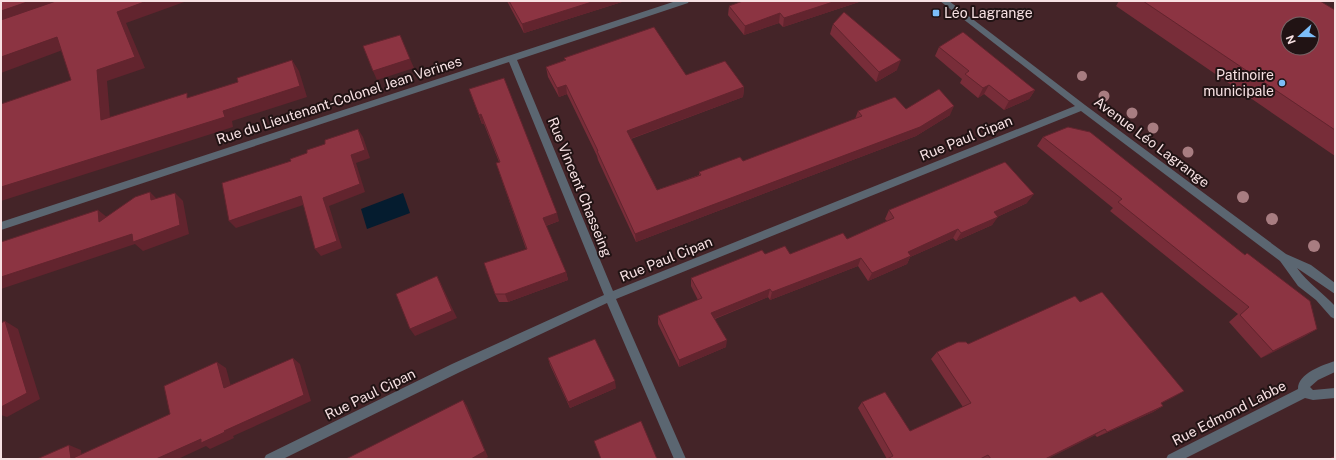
<svg xmlns="http://www.w3.org/2000/svg" width="1336" height="460" font-family="'Public Sans',sans-serif">
	<rect width="100%" height="100%" fill="#442428"/>
	<path fill="#051c2f" d="M403 193 410 213 367 229 361 209Z"/>
	<g fill="none" stroke-linecap="round" stroke-linejoin="round">
		<path fill="#5b6671" fill-rule="evenodd" d="M676 1H689L688 3 517 60 613 291 1075 106 940 1H949L1085 105 1286 254 1311 265 1335 283V294L1297 268C1308 283 1323 293 1335 306V319L1331 317 1316 300 1298 286 1280 261 1081 111 616 299 686 459H674L607 303 460 372 283 459H264L266 455 452 364 604 295 509 62 1 230V222Z
			M1335 361V372L1318 380 1310 387 1313 390 1335 388V398L1313 400 1305 398 1184 459H1166L1168 455 1298 389C1298 373 1323 365 1335 361Z"/>
	</g>
	<g fill="#a87d81">
		<circle cx="1082" cy="76" r="5"/>
		<circle cx="1104" cy="96" r="5.5"/>
		<circle cx="1132" cy="113" r="5.5"/>
		<circle cx="1153" cy="128" r="5.5"/>
		<circle cx="1188" cy="152" r="5.5"/>
		<circle cx="1243" cy="197" r="6"/>
		<circle cx="1272" cy="219" r="6"/>
		<circle cx="1314" cy="246" r="6"/>
	</g>
	<path fill="#782d39" d="M507 1H625L524 33 508 3Z
		M862 1 783 27 779 23 744 35 728 15 729 6Z
		M1119 1H1320L1335 10V156L1116 6Z
		M833 24 897 70 876 82 830 34Z
		M939 47 1035 90 1029 99 1004 110 984 94 978 98 960 83 962 79 935 56Z
		M564 58 686 75 744 87 743 97 631 139 657 190 699 175V172L743 161 855 119 858 111 906 109 950 115 916 136 636 242 598 160 597 156 567 94 559 97 548 77 546 67 565 60Z
		M469 89 559 221 546 226 566 272 568 280 508 302H499L495 294 526 249 499 172V162L484 124H482Z
		M1043 137 1245 255 1247 253 1317 329 1305 336 1261 358 1229 322 1238 314 1110 211 1113 208 1037 146Z
		M1027 203 997 217 992 225 956 241 953 238 910 257 907 264 868 281 858 266 770 300 768 297 715 319 726 347 679 367 658 324V316L698 300 691 286V278L765 254H790L847 239 887 221 885 219 889 210Z
		M1080 302 1184 391 1161 403 1163 406 1153 412 1097 437 1095 435 1047 459H887L858 408 862 402 910 431 963 407 931 359 937 352 968 344Z
		M548 358 616 388 570 408 550 365Z
		M1335 456V459H1328Z"/>
	<path fill="#62242e" d="M30 1H72L1 27V11Z
		M147 1H187L126 23 145 68 107 81 111 130 101 120 97 70 117 12Z
		M595 1H625L524 33 522 24Z
		M836 1H862L783 27 784 18Z
		M780 13 779 23 744 35 745 26Z
		M57 37 68 48 1 73V57Z
		M410 59 414 68 377 80 373 71Z
		M292 60 299 71 307 97 232 121 233 127 1 201V187L223 111Z
		M901 60 897 70 876 82 879 72Z
		M566 85 567 94 559 97 557 88Z
		M989 85 984 94 978 98 983 88Z
		M744 87 743 97 627 140V131Z
		M1035 90 1029 99 1004 110 1009 101Z
		M954 106 950 115 916 136 636 242 635 234Z
		M481 114 484 124H482L479 115Z
		M358 129 363 137 370 158 356 163 365 192 329 206 342 248 321 256 315 249 323 198 351 155Z
		M150 192 159 201 151 200Z
		M175 193 183 201 189 234 143 251 135 244 1 289V277Z
		M1034 194 1027 203 988 221 994 212Z
		M301 196 306 204 236 228 229 221Z
		M98 210 108 218 99 222Z
		M557 213 559 221 545 226 543 218Z
		M998 217 992 225 956 241 961 233Z
		M958 229 953 238 910 257 907 264 868 281 872 273 908 252Z
		M861 258 858 266 770 300 772 292Z
		M566 272 568 280 508 302 505 294Z
		M437 276 441 284 457 318 415 336 410 329Z
		M770 289 768 297 711 320V313Z
		M5 321 18 329 40 399 7 417 1 415Z
		M1317 329 1305 336 1261 358 1273 351Z
		M727 340 726 347 679 367V360Z
		M293 358 300 364 311 401 233 436 234 438 210 449 206 446 178 459H156L201 439 224 431Z
		M217 362 226 368 233 394 224 388Z
		M615 381 616 388 570 408 568 402Z
		M1184 391 1174 397 1150 409 1161 403Z
		M463 400 467 406 488 457 484 459H471Z
		M1163 406 1153 412 1097 437 1107 432Z
		M1105 429 1095 435 1047 459H1045Z
		M69 445 81 450 82 459H71Z"/>
	<path fill="#8c3442" stroke="#62242e" fill-rule="evenodd" d="M1 1H30L1 11Z
		M56 1H147L117 12 135 57 97 70 101 120 187 93V98L238 82 237 78 292 60 300 86 223 111 225 117 1 187V104L71 80 57 37 1 57V20Z
		M509 1H595L522 24Z
		M743 1H836L784 18 780 13 745 26 729 6Z
		M1143 1H1320L1335 10V130ZM1288 24H1312V48H1288Z
		M844 12 901 60 879 72 833 24Z
		M654 27 686 75 725 61 744 87 627 131 657 190 701 175 699 172 740 157 743 161 862 116 858 111 895 97 906 109 939 89 954 106 920 127 635 234 597 151H598L566 85 557 88 546 67 566 60 564 58Z
		M963 32 1035 90 1009 101 989 85 983 88 965 74 969 71 939 47Z
		M400 35 410 59 373 71 363 46Z
		M504 78 557 213 543 218 566 272 505 294H495L484 263 527 249 496 163 500 162 481 114 479 115 469 89Z
		M1068 127 1090 132 1245 255 1247 253 1310 301 1317 329 1273 351 1240 315 1249 307 1118 202 1122 199 1043 137Z
		M358 129 365 150 351 155 360 184 323 198 337 241 315 249 301 196 229 221 222 183 291 161 290 159 307 153V150L325 144V140Z
		M1005 162 1034 194 994 212 998 217 961 233 958 229 908 252 911 256 872 273 861 258 772 292 770 289 711 313 727 340 679 360 658 316 702 298 691 278 762 250 765 254 785 246 790 254 843 233 847 239 894 218 889 210Z
		M150 192 151 200 175 193 180 225 133 242 132 234 1 277V242L98 210 99 222 135 197Z
		M437 276 452 311 410 329 396 294Z
		M1102 292 1184 391 1161 403 1163 406 1107 432 1105 429 1045 459H991L988 455 980 459H887L893 456 862 402 885 392 910 431 971 403 937 352 958 342H966L968 344 1075 296 1080 302Z
		M5 321 27 393 1 407V323Z
		M595 339 615 381 568 402 548 358Z
		M293 358 304 395 224 431 225 432 201 443V439L156 459H37L69 445 71 459 170 414 164 386 217 362 224 388Z
		M463 400 485 451 471 459H346Z
		M641 421 657 459H601L594 441Z"/>
	<g fill="#7cbef9" stroke="#211314" stroke-width="1.5">
		<rect x="932" y="9" width="8" height="8" rx="2"/>
		<circle cx="1282" cy="83" r="4"/>
	</g>
	<g text-anchor="middle" dominant-baseline="central" stroke-width="4" stroke-linejoin="round" paint-order="stroke">
		<g font-size="14" fill="#f7e1e3" stroke="#211314" text-anchor="start">
			<text x="944" y="13">Léo Lagrange</text>
			<text x="1274" y="75" text-anchor="end">Patinoire<tspan x="1274" dy="16">municipale</tspan></text>
		</g>
		<g font-size="14" fill="#f7e1e3" stroke="#211314">
			<text transform="translate(339 100) rotate(-18)">Rue du Lieutenant-Colonel Jean Verines</text>
			<text transform="translate(966 138) rotate(-22)">Rue Paul Cipan</text>
			<text transform="translate(1152 142) rotate(37)">Avenue Léo Lagrange</text>
			<text transform="translate(580 187) rotate(68)">Rue Vincent Chasseing</text>
			<text transform="translate(666 259) rotate(-22)">Rue Paul Cipan</text>
			<text transform="translate(370 394) rotate(-26)">Rue Paul Cipan</text>
			<text transform="translate(1229 413) rotate(-27)">Rue Edmond Labbe</text>
		</g>
	</g>
	<rect width="1336" height="460" fill="none" stroke="#f7e1e3" stroke-width="4"/>
	<g transform="translate(1300 36) rotate(249)"><circle r="19" fill="#211314" stroke="#776567"/>
	<path d="M0-3L7 15L0 10L-7 15Z" fill="#7cbef9"/>
	<text y="-6" font-size="11" font-weight="bold" text-anchor="middle" fill="#f7e1e3">N</text>
	</g>
</svg>
